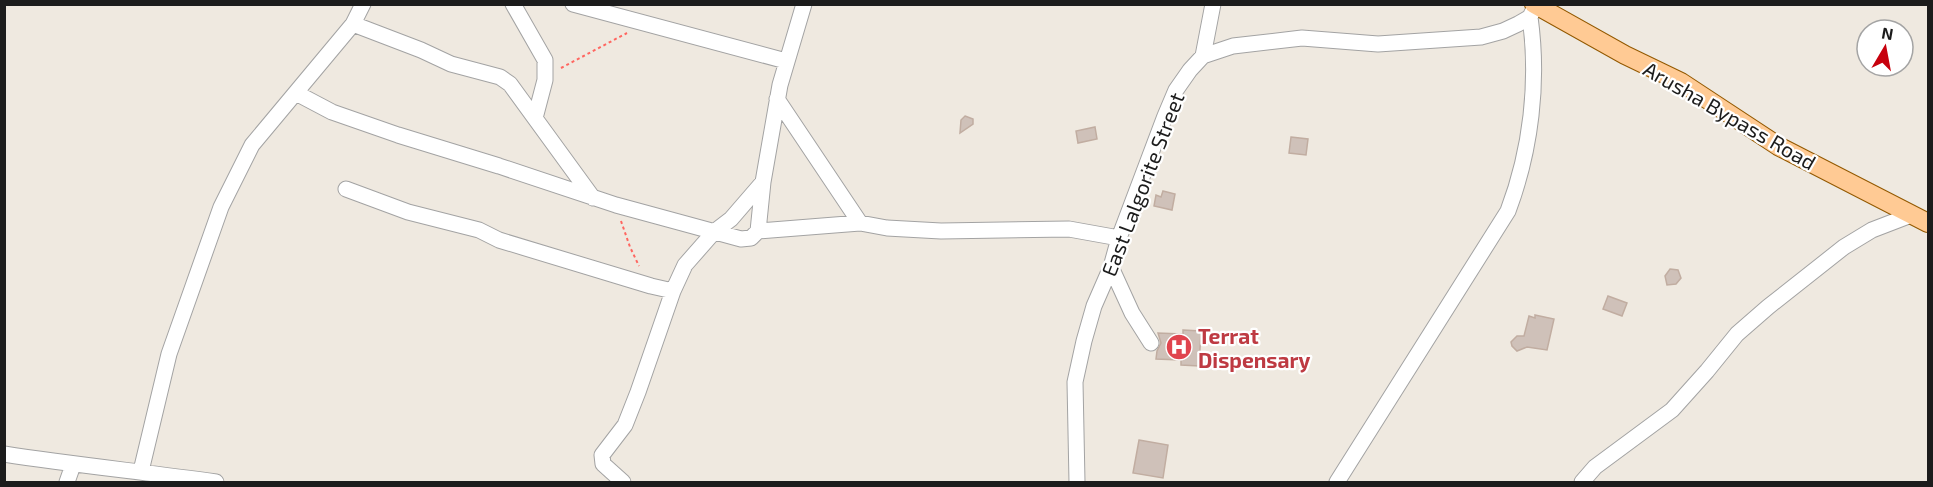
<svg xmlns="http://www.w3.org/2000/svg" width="1933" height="487" font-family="'Exo 2',sans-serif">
	<rect width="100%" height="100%" fill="#efe9e0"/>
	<path fill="#cfc1b9" stroke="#c1ada1" stroke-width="1.5" d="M965 116 973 119V124L960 133 961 120Z
		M1095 127 1097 139 1078 143 1076 131Z
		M1291 137 1308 139 1306 155 1289 153Z
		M1163 191 1175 194 1172 210 1154 206 1156 195 1161 197Z
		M1670 269 1678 270 1681 278 1676 284 1667 285 1665 276Z
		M1608 296 1627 303 1622 316 1603 309Z
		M1535 315 1554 319 1547 350 1527 347 1517 351 1512 346 1511 342 1517 336H1524L1529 316 1535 318Z
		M1183 330 1201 331 1199 366 1181 365V360L1156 359 1157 351 1161 343 1158 333 1183 334Z
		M1139 440 1168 445 1163 478 1133 473Z"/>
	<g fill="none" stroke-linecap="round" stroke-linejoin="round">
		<defs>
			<path id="minor" d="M513 4 545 60V80L535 118
				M573 4 786 61
				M353 24 421 50 451 64 500 77 510 84 593 198
				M1203 56 1213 4
				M296 93 332 112 398 135 499 166 616 205 741 239 751 238 758 231 860 223 887 228 941 231 1069 229 1119 238
				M777 99 860 223
				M346 189 408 212 479 230 499 240 651 286 673 291
				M758 231 763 182 780 85 804 4
				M1111 267 1132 313 1151 343
				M4 454C75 465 145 472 216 482
				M141 471 169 354 221 207 252 145 353 24 363 4
				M67 482 73 465
				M623 482 603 464 602 455 625 425 638 392 673 291 685 265 714 232 731 219 763 182
				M1077 482 1075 382 1084 341 1094 306 1111 267 1119 238 1165 116 1176 90 1190 70 1203 56 1233 46 1302 38 1378 44 1481 37 1503 31 1518 24 1530 17 1536 4
				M1337 482 1508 211C1531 150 1539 82 1530 17
				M1582 482 1595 467 1672 410 1707 371 1737 334 1768 307 1844 247 1872 230 1911 215"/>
			<path id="major" d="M1534 4 1625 55 1681 82 1778 146 1928 223"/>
		</defs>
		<use href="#minor" stroke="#a3a3a3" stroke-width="17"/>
		<use href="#major" stroke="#935900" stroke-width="20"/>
		<path stroke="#ff6660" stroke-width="2" stroke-dasharray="3 3" stroke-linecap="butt" d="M561 68 627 33
			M621 221 630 247 639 266"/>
		<use href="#minor" stroke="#fff" stroke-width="15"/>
		<use href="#major" stroke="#ffca94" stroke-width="18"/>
	</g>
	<defs>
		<symbol id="hospital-disc" viewBox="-11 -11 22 22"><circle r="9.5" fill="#e0444e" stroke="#fff"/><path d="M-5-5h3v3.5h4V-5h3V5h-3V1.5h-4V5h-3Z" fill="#fff"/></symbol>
	</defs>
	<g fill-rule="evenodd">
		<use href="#hospital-disc" x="1164" y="332" width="30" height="30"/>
	</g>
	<g text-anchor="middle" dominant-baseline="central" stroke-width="4.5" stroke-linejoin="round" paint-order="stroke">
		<g font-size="21" fill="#1c1c1c" stroke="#fff">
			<text transform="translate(1730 115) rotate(30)">Arusha Bypass Road</text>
			<text transform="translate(1142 184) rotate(-69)">East Lalgorite Street</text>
		</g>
		<g font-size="21" font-weight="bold" fill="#be3a42" stroke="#fff" text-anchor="start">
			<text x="1198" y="335">Terrat<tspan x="1198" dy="24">Dispensary</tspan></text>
		</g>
	</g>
	<rect width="1933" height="487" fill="none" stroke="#1c1c1c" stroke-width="12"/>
	<g transform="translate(1885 48) rotate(10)"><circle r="28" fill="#ffffff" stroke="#a4a4a4" stroke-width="1.5"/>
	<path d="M0-4.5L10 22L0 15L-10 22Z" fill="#c7000d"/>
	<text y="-9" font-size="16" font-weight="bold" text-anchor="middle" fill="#1c1c1c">N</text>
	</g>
</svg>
